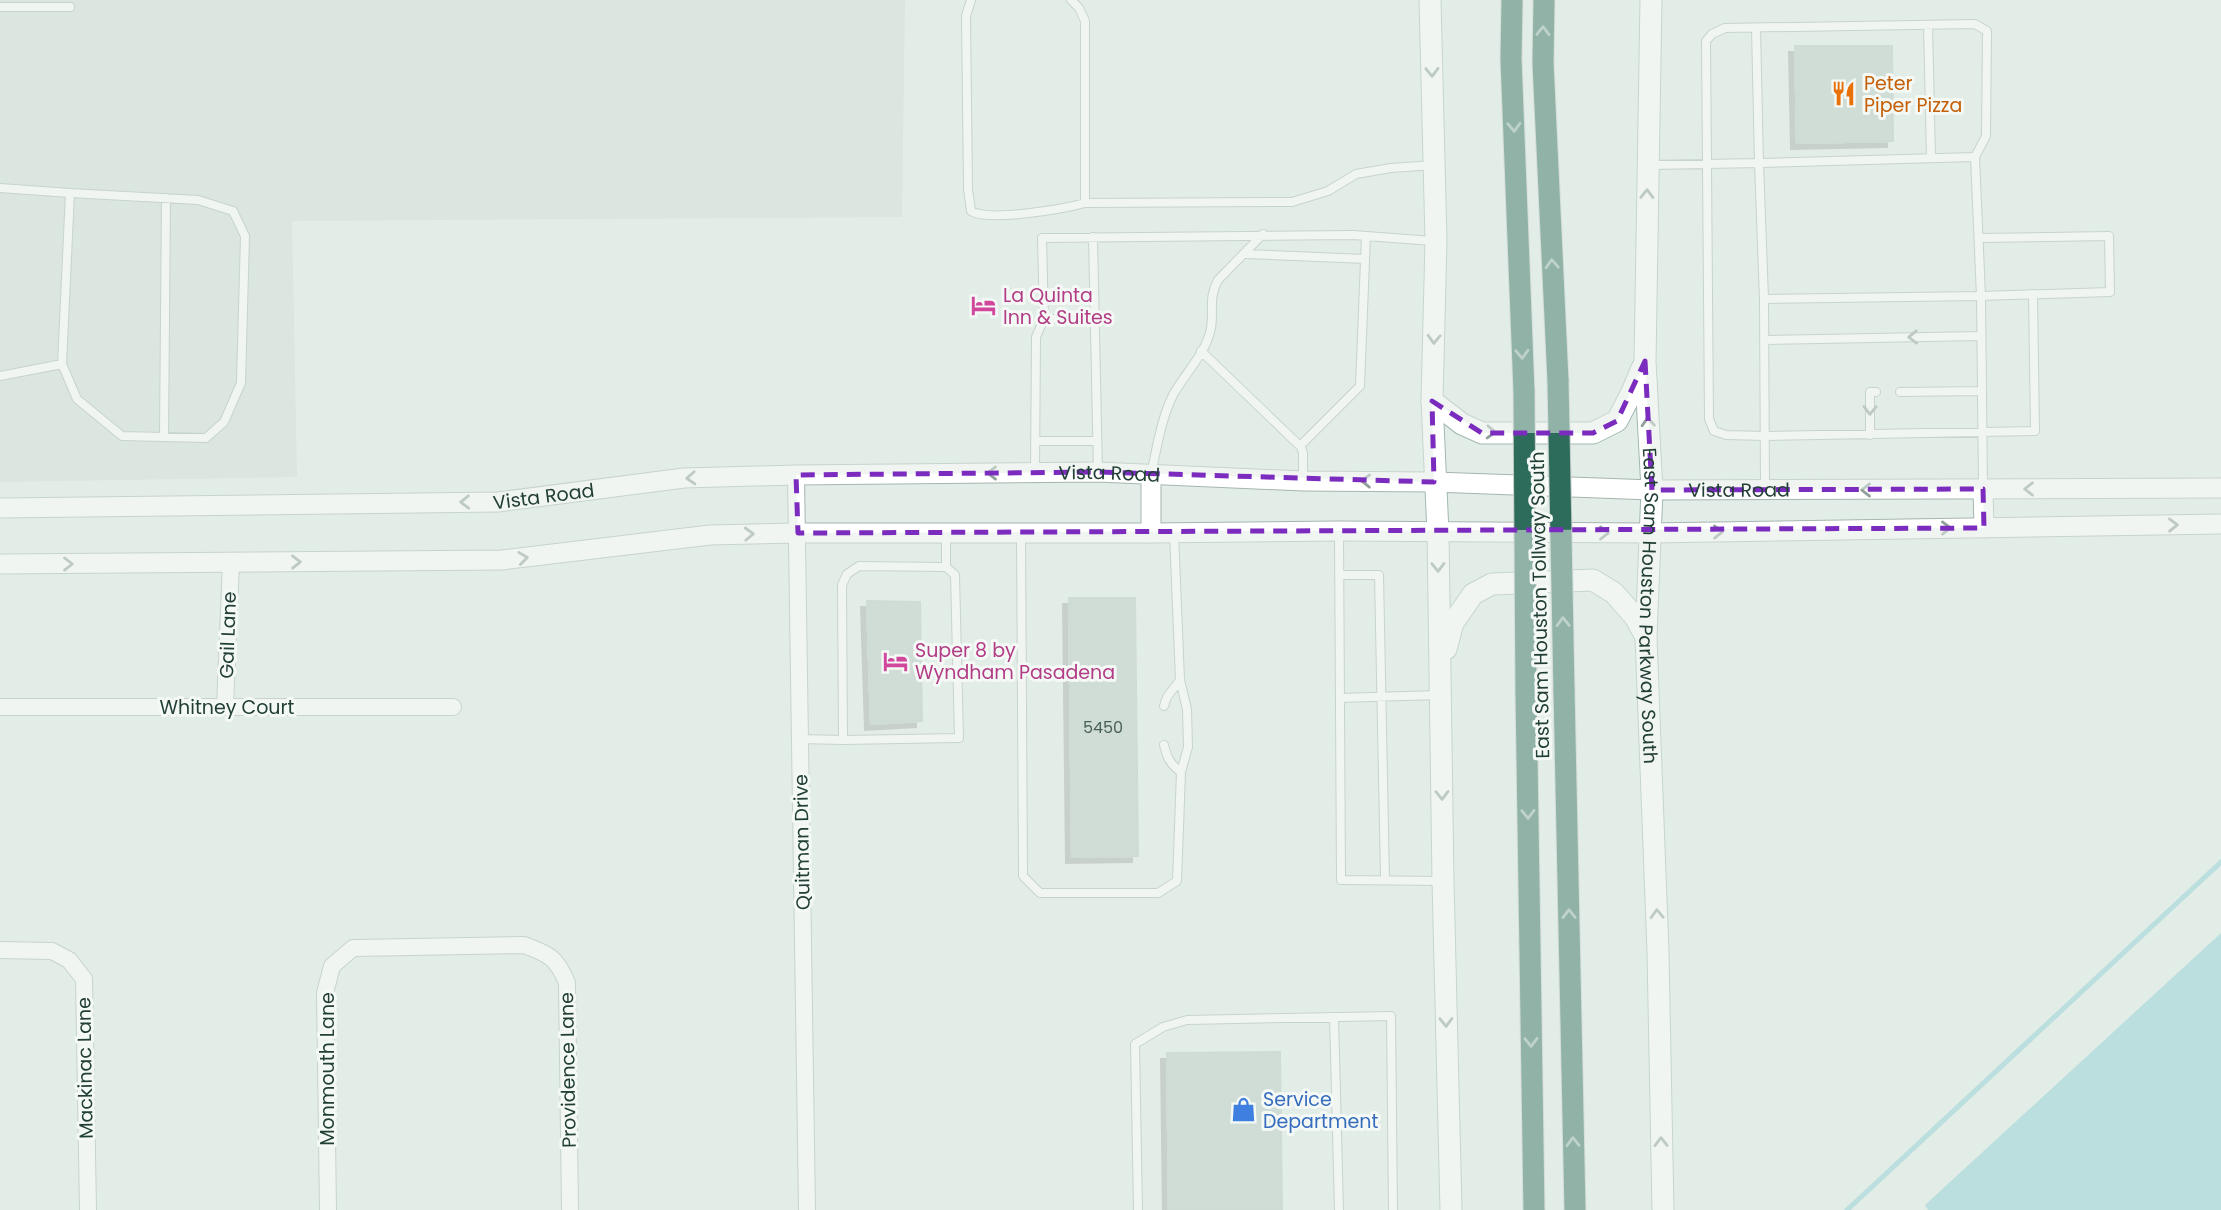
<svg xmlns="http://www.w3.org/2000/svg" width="2221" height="1210" font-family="Poppins,sans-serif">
	<defs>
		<filter id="shadow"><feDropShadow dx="-6" dy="6" stdDeviation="0" flood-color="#0004"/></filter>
	</defs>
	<rect width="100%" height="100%" fill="#e3ede8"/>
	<path fill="#d1ddd7" d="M0 0H905L902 217 292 221 297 477 0 482Z"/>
	<path fill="#8acdd3" d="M2221 933V1210H1928L1925 1205Z"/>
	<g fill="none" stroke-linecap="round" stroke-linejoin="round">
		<path stroke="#8acdd3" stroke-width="5" d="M1847 1210 2221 862"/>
	</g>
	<path fill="#b8c8c1" stroke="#b5c7be" stroke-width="2" filter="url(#shadow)" d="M1795 46H1892L1893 141 1797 143Z
		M1069 598H1135L1138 856 1072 857Z
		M867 601 920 602 922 721 871 724Z
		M1280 1052 1282 1210H1169L1167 1053Z"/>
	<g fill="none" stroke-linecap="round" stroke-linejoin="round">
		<defs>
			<path id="service" d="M971 0 966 16 968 189 971 211C989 222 1063 209 1085 203
				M1071 0 1079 8 1085 21V203L1292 202 1328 191 1356 174 1391 168 1434 165
				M0 7H70
				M1928 25 1931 158
				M1756 28 1759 163 1975 157
				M1651 165 1759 163 1764 299 1765 490
				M0 188 70 193 62 364 0 376
				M1093 237 1098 472
				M1979 238 2109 236 2110 292 1981 296 1975 157 1986 136 1987 31 1975 24 1725 28 1712 34 1706 41 1709 419 1714 431 1726 435 1765 436 2035 431 2033 294
				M1246 254 1365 259
				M1764 299 1981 296 1983 488
				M1044 319H1095
				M1764 340 1981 336
				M1201 351 1301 447 1303 453V480
				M62 364 77 399 122 436 206 438 224 422 241 383 245 236 233 211 198 200 70 193
				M1900 392 1982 391
				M1870 435V392H1876
				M164 437 166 198
				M1035 441H1097
				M1300 446 1360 386 1366 236
				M1035 473 1036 337 1044 319 1042 238 1353 235 1433 241
				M1151 474C1157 448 1161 419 1173 395 1185 373 1206 354 1211 328 1214 310 1208 298 1218 280L1263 234
				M1021 533 1023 876 1040 893H1158L1177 881 1181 772 1188 747 1187 709 1180 680 1174 533
				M1339 533 1341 880 1443 881
				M1339 575H1379L1385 879
				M1340 698 1438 695
				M1164 706 1167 697 1180 680
				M800 739 843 740 842 585 847 574 859 566 946 567V534
				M843 740 959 738 955 575 946 567
				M1164 745C1167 758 1171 765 1181 772
				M1334 1017 1339 1210
				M1138 1210 1135 1044 1163 1027 1187 1020 1391 1016 1393 1210"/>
			<path id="minor" d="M796 475 807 1210
				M0 707H453
				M225 707 231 563
				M0 950 52 951 69 960 84 979 88 1210
				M328 1210 325 993 332 966 353 948 524 945C549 954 557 958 567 983L570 1210"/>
			<g id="tertiary">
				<path d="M1151 474V533"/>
				<path d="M1983 489 1984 528"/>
				<path id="s1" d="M0 508 498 502 684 478 796 475 1098 472 1303 481 1434 482 1652 490 2221 488"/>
				<path d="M0 564 502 560 710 535 798 533H1151L1339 531 1650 533 2221 524"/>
			</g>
			<g id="secondary">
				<path d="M1430 0 1436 241 1432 401 1438 533 1443 881 1451 1210"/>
				<path id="s2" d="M1651 0 1645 361 1652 490 1646 637 1658 952 1663 1210"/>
				<path d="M1432 401 1462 424 1482 433H1593L1617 421 1632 392 1642 368"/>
				<path d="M1446 649 1453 623 1473 594 1492 584 1593 580 1614 593 1635 617 1646 637"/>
			</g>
			<path id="motorway" d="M1512 0 1511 59 1524 392
				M1544 0 1543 63 1558 381
				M1564 690 1575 1210
				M1526 692 1534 1210"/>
		</defs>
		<use href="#service" stroke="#a5b5af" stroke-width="10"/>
		<use href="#minor" stroke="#a5b5af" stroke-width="18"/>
		<use href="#tertiary" stroke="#a5b5af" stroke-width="21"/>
		<use href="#secondary" stroke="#a1b9af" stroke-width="23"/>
		<use href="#motorway" stroke="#c1c9c6" stroke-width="23"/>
		<use href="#service" stroke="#fff" stroke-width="8"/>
		<use href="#minor" stroke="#fff" stroke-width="16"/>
		<use href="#tertiary" stroke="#fff" stroke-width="19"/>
		<use href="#secondary" stroke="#fff" stroke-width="21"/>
		<use href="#motorway" stroke="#2d6c5a" stroke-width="21"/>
		<defs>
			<path id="motorway-bridge" d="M1558 381 1564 690
				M1524 392 1526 692"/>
		</defs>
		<use href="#motorway-bridge" stroke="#c1c9c6" stroke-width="23" stroke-linecap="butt"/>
		<use href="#motorway-bridge" stroke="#2d6c5a" stroke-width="21"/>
	</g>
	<defs><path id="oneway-chevron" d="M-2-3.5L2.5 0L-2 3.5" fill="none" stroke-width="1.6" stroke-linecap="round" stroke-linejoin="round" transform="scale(1.75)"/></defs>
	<g stroke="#90b2a8">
		<use href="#oneway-chevron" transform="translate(1543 31) rotate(-89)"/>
		<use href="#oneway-chevron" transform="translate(1514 127) rotate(88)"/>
		<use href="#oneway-chevron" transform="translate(1552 264) rotate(-93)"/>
		<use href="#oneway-chevron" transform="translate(1522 354) rotate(88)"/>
		<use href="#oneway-chevron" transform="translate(1563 622) rotate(-91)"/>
		<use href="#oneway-chevron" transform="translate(1528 814) rotate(89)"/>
		<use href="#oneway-chevron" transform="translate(1569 914) rotate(-91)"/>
		<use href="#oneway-chevron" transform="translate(1531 1042) rotate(89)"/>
		<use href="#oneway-chevron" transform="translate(1573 1142) rotate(-91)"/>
	</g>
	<g stroke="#909f9a">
		<use href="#oneway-chevron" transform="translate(1432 72) rotate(89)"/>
		<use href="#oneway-chevron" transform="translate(1647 194) rotate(-89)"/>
		<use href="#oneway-chevron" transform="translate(1913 337) rotate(179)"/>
		<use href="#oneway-chevron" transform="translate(1434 339) rotate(92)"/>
		<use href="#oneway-chevron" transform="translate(1870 410) rotate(91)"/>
		<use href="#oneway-chevron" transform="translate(1648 422) rotate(-93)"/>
		<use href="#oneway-chevron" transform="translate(1491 432) rotate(3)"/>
		<use href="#oneway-chevron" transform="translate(992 473) rotate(180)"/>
		<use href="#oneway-chevron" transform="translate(691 478) rotate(177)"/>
		<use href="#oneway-chevron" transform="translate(1366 481) rotate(-179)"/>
		<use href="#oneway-chevron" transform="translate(2029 489) rotate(180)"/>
		<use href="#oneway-chevron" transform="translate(1866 490) rotate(180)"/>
		<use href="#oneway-chevron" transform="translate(465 502) rotate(179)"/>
		<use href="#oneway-chevron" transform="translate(2173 525) rotate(-1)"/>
		<use href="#oneway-chevron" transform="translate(1946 528) rotate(-1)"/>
		<use href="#oneway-chevron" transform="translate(1718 532) rotate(-1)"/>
		<use href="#oneway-chevron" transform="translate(1604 533)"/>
		<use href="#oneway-chevron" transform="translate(749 534) rotate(-2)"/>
		<use href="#oneway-chevron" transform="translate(523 558) rotate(-7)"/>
		<use href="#oneway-chevron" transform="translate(296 562) rotate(-1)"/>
		<use href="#oneway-chevron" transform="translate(68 564)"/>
		<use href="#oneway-chevron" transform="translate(1438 567) rotate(89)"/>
		<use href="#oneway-chevron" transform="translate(1442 795) rotate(89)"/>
		<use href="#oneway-chevron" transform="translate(1657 914) rotate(-92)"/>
		<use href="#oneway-chevron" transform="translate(1446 1022) rotate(89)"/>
		<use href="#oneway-chevron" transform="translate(1661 1142) rotate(-91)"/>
	</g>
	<path d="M0 0H2221V1210H0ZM1645 361 1652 490 1983 489 1984 528 798 533 796 475 1098 472 1434 482 1432 401 1482 433H1593L1617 421Z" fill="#e3ede8" fill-opacity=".55" fill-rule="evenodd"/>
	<path fill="none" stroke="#7b2cbf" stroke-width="5" stroke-dasharray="14 9" stroke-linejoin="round" d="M1645 361 1652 490 1983 489 1984 528 798 533 796 475 1098 472 1434 482 1432 401 1482 433H1593L1617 421Z"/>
	<defs>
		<symbol id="restaurant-bare" viewBox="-9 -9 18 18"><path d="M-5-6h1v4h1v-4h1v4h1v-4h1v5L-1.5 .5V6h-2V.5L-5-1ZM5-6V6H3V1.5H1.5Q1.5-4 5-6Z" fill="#e8710a" stroke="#f4f9f6" stroke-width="2.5" paint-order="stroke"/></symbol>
		<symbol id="hotel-bare" viewBox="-9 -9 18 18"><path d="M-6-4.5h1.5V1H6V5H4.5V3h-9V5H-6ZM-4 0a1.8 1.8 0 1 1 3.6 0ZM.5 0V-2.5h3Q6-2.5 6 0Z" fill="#d1479c" stroke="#f4f9f6" stroke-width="2.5" paint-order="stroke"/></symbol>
		<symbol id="shop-bare" viewBox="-9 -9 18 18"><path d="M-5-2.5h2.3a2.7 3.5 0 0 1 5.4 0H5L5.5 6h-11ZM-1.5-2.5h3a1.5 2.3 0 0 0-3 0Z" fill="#3f7fe0" stroke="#f4f9f6" stroke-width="2.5" paint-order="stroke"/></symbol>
	</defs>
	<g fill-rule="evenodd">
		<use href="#restaurant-bare" x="1826" y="76" width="35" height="35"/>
		<use href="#hotel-bare" x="966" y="288" width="35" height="35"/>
		<use href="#hotel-bare" x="878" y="644" width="35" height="35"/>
		<use href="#shop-bare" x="1226" y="1092" width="35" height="35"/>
	</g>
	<g text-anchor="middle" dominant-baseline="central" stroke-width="6" stroke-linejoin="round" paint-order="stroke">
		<g font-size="16" fill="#486158">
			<text x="1103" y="727">5450</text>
		</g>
		<g font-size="19" fill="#c56008" stroke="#f4f9f6" text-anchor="start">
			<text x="1864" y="83">Peter<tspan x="1864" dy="22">Piper Pizza</tspan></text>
		</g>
		<g font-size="19" fill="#b23c85" stroke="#f4f9f6" text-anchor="start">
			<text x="1003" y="295">La Quinta<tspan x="1003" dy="22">Inn &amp; Suites</tspan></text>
			<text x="915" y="650">Super 8 by<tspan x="915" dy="22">Wyndham Pasadena</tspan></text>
		</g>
		<g font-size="19" fill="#223f35" stroke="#f4f9f6">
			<text stroke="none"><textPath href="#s1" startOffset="1111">Vista Road</textPath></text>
			<text stroke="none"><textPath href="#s1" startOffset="1741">Vista Road</textPath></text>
			<text stroke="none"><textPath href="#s1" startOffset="544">Vista Road</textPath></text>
			<text transform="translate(1540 605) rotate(-91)">East Sam Houston Tollway South</text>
			<text stroke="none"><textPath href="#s2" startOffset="606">East Sam Houston Parkway South</textPath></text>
			<text transform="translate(228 635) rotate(-88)">Gail Lane</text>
			<text x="227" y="707">Whitney Court</text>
			<text transform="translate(802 842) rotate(-91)">Quitman Drive</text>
			<text transform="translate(85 1068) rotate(-91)">Mackinac Lane</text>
			<text transform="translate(327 1069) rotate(-90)">Monmouth Lane</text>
			<text transform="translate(568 1070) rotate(-91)">Providence Lane</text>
		</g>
		<g font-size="19" fill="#366cbe" stroke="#f4f9f6" text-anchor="start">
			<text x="1263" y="1099">Service<tspan x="1263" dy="22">Department</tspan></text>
		</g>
	</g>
</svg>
